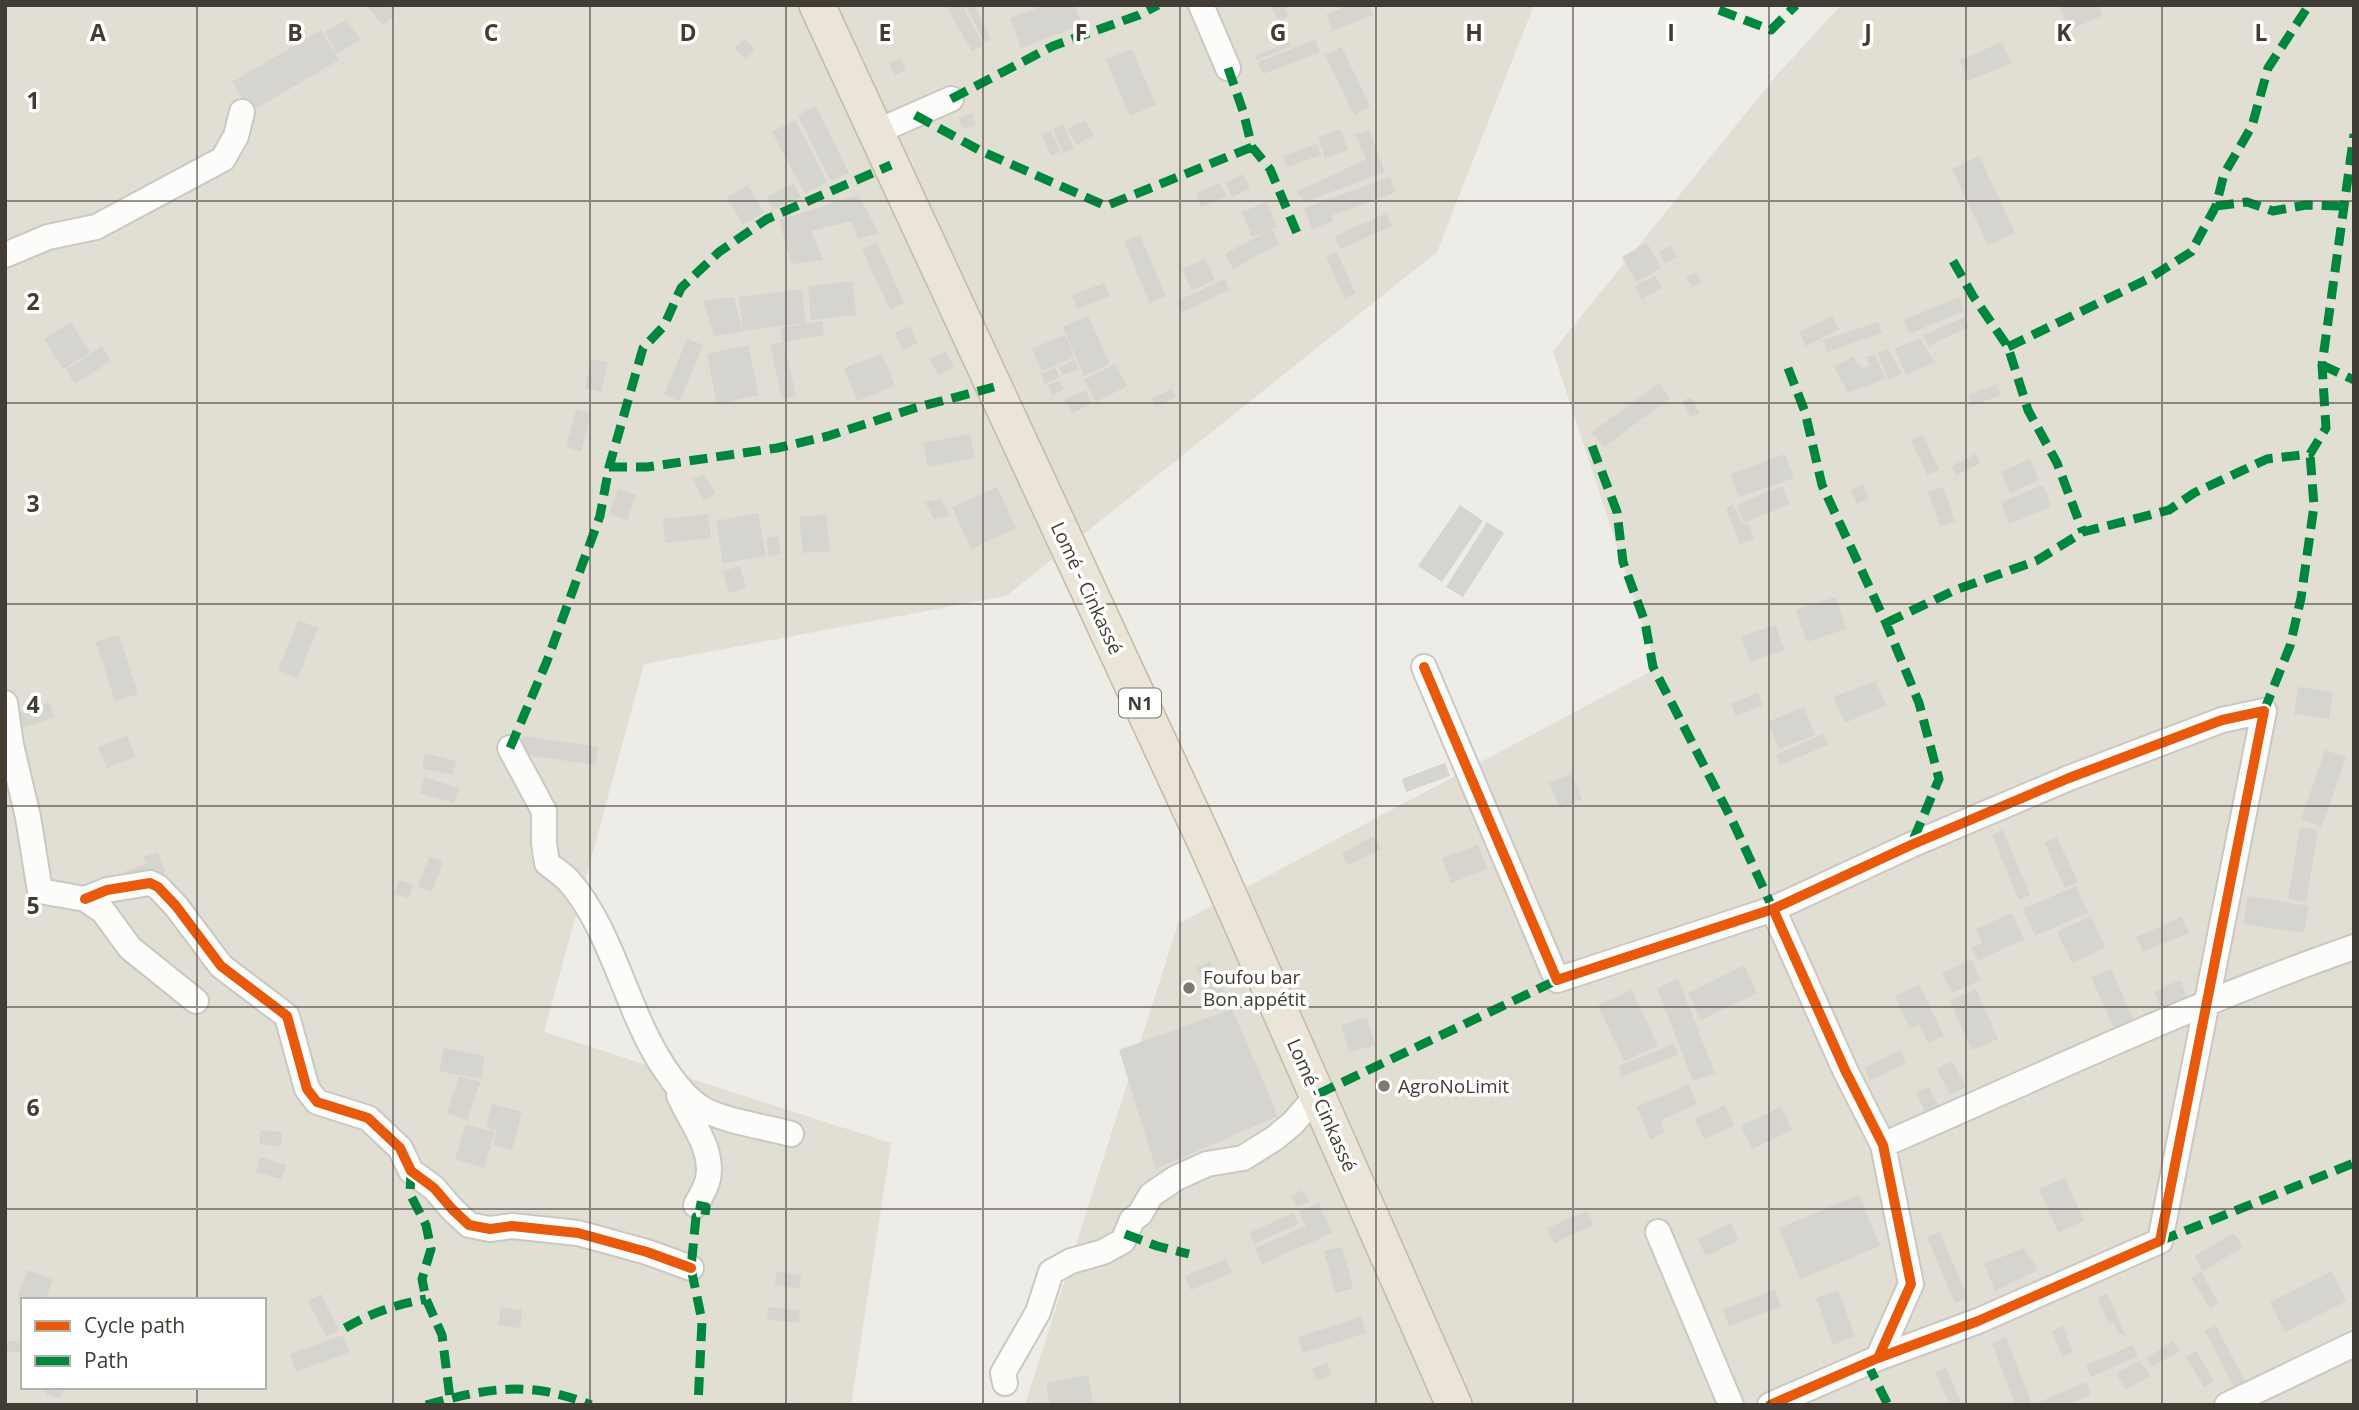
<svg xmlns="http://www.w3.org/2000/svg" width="2359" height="1410" font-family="'Open Sans',sans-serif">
	<rect width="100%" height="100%" fill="#edece6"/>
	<path fill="#e1ded3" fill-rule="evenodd" d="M5 5H1534L1437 252 1006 596 644 664 544 1032 891 1143 851 1405H5ZM23 1300H264V1387H23Z
		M1841 5H2354V1405H1025L1178 924 1657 668 1553 351 1776 76Z"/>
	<path fill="#d6d4cf" d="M366 5H388L395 15 383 25Z
		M954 5H962L983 45 972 51 947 8Z
		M965 5H974L991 39 985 43Z
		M1045 5H1075L1082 25 1021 48 1010 18Z
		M1271 5H1290L1285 9 1288 16 1279 22Z
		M1348 5H1369L1373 15 1333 31 1326 15Z
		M2059 5H2098L2103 15 2070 30Z
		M346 20 360 39 337 54 325 32Z
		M321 30 339 60 250 112 232 82Z
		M745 39 755 50 745 59 734 48Z
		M1315 40 1320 52 1263 74 1258 62Z
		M1289 42 1291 46 1257 60 1255 56Z
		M2002 42 2011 63 1968 81 1960 60Z
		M1342 47 1370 107 1354 115 1325 55Z
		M1132 49 1156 105 1130 116 1106 60Z
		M900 58 906 70 895 75 889 64Z
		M816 106 849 173 831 181 798 115Z
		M972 113 976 125 963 129 959 117Z
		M795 120 827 182 805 194 772 132Z
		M1085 120 1094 135 1077 145 1068 129Z
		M1063 124 1074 148 1063 153 1053 129Z
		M1340 129 1348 150 1325 158 1318 137Z
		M1051 130 1060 152 1051 156 1042 134Z
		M1369 130 1385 172 1305 202 1297 192 1366 159 1355 134Z
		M1317 144 1321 155 1287 167 1283 156Z
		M1979 156 2015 233 1988 245 1952 169Z
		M1243 174 1250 188 1232 197 1225 183Z
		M1390 177 1396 192 1331 216 1333 221 1312 229 1304 208Z
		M1220 183 1226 196 1201 207 1196 194Z
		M794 184 801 197 773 210 767 196Z
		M748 185 764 212 743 225 727 197Z
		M858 195 879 233 858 239 852 221 811 231 824 260 792 264 779 220Z
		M1267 202 1277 227 1252 237 1242 212Z
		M1386 213 1392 226 1340 249 1335 236Z
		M1272 229 1279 244 1233 269 1225 254Z
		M1140 235 1166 296 1150 303 1124 242Z
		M877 243 904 303 890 310 862 249Z
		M1647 243 1661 268 1637 282 1622 257Z
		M1671 245 1677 257 1665 263 1659 252Z
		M1337 252 1355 293 1345 298 1326 257Z
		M1205 259 1215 280 1192 290 1182 269Z
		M1696 272 1702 282 1692 288 1686 278Z
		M1655 275 1662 288 1642 299 1634 287Z
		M1225 279 1229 290 1182 312 1177 301Z
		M853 281 856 315 811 320 808 286Z
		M1105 283 1110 296 1077 309 1072 295Z
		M802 289 806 323 743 331 739 297Z
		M734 297 743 332 714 336 703 300Z
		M1959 297 1964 311 1909 334 1904 320Z
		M1088 316 1110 364 1084 376 1063 327Z
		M1832 316 1839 329 1806 346 1799 332Z
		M1964 317 1969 327 1928 346 1924 335Z
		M822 321 824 335 782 342 780 328Z
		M71 322 90 353 63 369 44 339Z
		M1878 322 1882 333 1827 352 1823 340Z
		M910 326 917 343 903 350 895 333Z
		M1065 335 1074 357 1042 371 1032 349Z
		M1919 338 1935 362 1906 375 1895 349Z
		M687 339 703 345 680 401 664 395Z
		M784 342 796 396 782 399 770 345Z
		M748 345 759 395 717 404 707 354Z
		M102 346 111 361 75 384 66 370Z
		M1888 349 1902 374 1888 379 1878 353Z
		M946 351 954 367 938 375 930 359Z
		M882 354 895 386 857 401 844 368Z
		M1875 354 1885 379 1848 393 1834 366 1854 357 1857 364H1860L1862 368 1870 366 1866 357Z
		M592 359 608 362 601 392 585 388Z
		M1075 360 1078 369 1062 375 1059 367Z
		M1115 364 1127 386 1096 402 1084 380Z
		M1055 367 1060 377 1045 384 1041 374Z
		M1059 380 1064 390 1052 395 1048 385Z
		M1659 383 1670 398 1604 447 1592 432Z
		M1997 384 2001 395 1972 406 1968 395Z
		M1172 389 1176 397 1156 407 1152 398Z
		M1086 390 1092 403 1072 413 1065 400Z
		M1691 397 1699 413 1690 417 1682 401Z
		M576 409 591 413 581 451 566 447Z
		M970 434 975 458 928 467 923 443Z
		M1923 435 1939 470 1927 475 1911 440Z
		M1785 454 1794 478 1739 497 1731 474Z
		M1976 454 1980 463 1956 475 1952 466Z
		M2030 459 2039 480 2010 493 2001 472Z
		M704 474 715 494 703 500 693 479Z
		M1863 485 1868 499 1857 504 1851 490Z
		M2043 485 2051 507 2009 524 2001 502Z
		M1782 486 1790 504 1744 523 1737 505Z
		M997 487 1016 528 971 549 952 507Z
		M1943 487 1955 521 1940 526 1928 492Z
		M618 489 636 495 627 520 609 514Z
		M940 499 950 516 934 519 925 502Z
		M1733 504 1742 524H1749L1754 539 1740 544 1726 508Z
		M1460 505 1483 521 1442 582 1418 566Z
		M758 513 766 556 723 563 716 521Z
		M708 514 711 538 665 543 663 519Z
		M826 514 830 551 803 553 799 517Z
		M1487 522 1504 533 1463 597 1446 587Z
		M778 536 781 554 769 556 766 538Z
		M740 566 746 588 729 593 723 571Z
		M1836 597 1846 629 1807 642 1796 610Z
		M298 620 318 628 298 678 278 670Z
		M1776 625 1784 650 1750 662 1741 636Z
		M119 635 138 694 115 701 96 642Z
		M1875 681 1886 705 1845 723 1833 697Z
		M2298 687 2333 692 2329 719 2294 714Z
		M1758 693 1763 706 1736 716 1731 703Z
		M49 702 54 717 23 728 18 713Z
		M1804 707 1815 735 1779 749 1768 722Z
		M1823 734 1828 745 1780 765 1776 755Z
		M127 736 135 757 107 768 98 747Z
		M523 736 598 747 595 765 520 754Z
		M2325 750 2346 757 2322 827 2301 820Z
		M425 753 456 761 452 775 422 768Z
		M1445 763 1450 776 1406 792 1402 779Z
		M1572 774 1582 799 1560 808 1549 783Z
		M424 777 459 788 454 803 420 793Z
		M2300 827 2318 830 2306 902 2288 899Z
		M2003 830 2030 895 2019 900 1992 835Z
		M1374 836 1381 849 1348 865 1342 853Z
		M2057 837 2078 882 2065 888 2044 842Z
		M1478 845 1487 869 1451 883 1442 858Z
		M158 852 165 872 129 884 124 872 147 863 143 857Z
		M429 857 443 861 432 892 418 887Z
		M399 880 413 884 409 898 394 894Z
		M2076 886 2088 913 2035 936 2023 909Z
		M2248 896 2309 906 2304 933 2243 924Z
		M2012 913 2024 939 1978 961 1971 948 1982 943 1976 929Z
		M2091 916 2105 948 2072 963 2057 932Z
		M2182 917 2189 933 2143 952 2136 937Z
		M1971 960 1981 980 1952 993 1942 973Z
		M1210 961 1230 1005 1217 1011 1196 968Z
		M1744 965 1757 993 1701 1020 1688 993Z
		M2111 969 2136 1025 2116 1033 2091 977Z
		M1678 979 1715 1073 1693 1081 1657 988Z
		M2180 980 2190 1004 2164 1016 2154 992Z
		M1919 984 1944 1036 1928 1043 1919 1024 1910 1028 1895 996Z
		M1976 989 1998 1039 1972 1050 1950 1001Z
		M1632 990 1658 1046 1624 1061 1598 1005Z
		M1232 1009 1278 1116 1156 1169 1119 1050Z
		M1367 1017 1375 1045 1349 1052 1341 1025Z
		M1674 1044 1678 1055 1621 1077 1619 1066Z
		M444 1048 485 1056 481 1079 439 1071Z
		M1900 1050 1906 1063 1870 1081 1864 1068Z
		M1952 1061 1966 1087 1950 1095 1937 1069Z
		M459 1076 480 1082 467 1120 447 1113Z
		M1689 1084 1697 1104 1661 1120 1664 1132 1650 1140 1637 1107Z
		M1929 1087 1938 1106 1925 1112 1916 1093Z
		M492 1104 522 1112 512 1150 493 1145 497 1130 486 1127Z
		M1725 1105 1734 1126 1704 1139 1695 1119Z
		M1781 1107 1792 1130 1752 1149 1741 1126Z
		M466 1124 495 1132 484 1168 455 1159Z
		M261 1130 282 1132 281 1146 259 1144Z
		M260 1157 286 1165 281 1179 256 1172Z
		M2065 1178 2084 1221 2058 1232 2039 1189Z
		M1301 1190 1310 1202 1297 1206 1291 1197Z
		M1859 1195 1880 1246 1800 1279 1779 1228Z
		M1319 1203 1332 1233 1262 1264 1255 1248 1306 1226 1299 1212Z
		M1587 1211 1593 1225 1554 1243 1547 1228Z
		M1293 1213 1298 1224 1254 1244 1249 1233Z
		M1731 1223 1739 1240 1706 1256 1698 1239Z
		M1940 1232 1968 1298 1955 1303 1927 1237Z
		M2234 1233 2243 1247 2203 1271 2195 1256Z
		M1342 1247 1353 1288 1335 1293 1324 1251Z
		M2024 1248 2038 1270 1995 1291 1984 1264Z
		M1226 1259 1232 1273 1191 1290 1185 1276Z
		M28 1270 53 1280 45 1300 23 1301 17 1298Z
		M777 1271 801 1275 799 1289 775 1285Z
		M2332 1271 2346 1301 2285 1332 2270 1302Z
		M2201 1272 2219 1303 2210 1308 2191 1278Z
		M1775 1290 1781 1307 1729 1326 1723 1309Z
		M1838 1290 1855 1336 1833 1345 1816 1298Z
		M2107 1293 2126 1335 2119 1334 2114 1323H2109L2097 1298Z
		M321 1294 339 1330 326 1336 308 1301Z
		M501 1307 522 1310 520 1328 498 1325Z
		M768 1307 800 1310 799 1323 767 1319Z
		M1361 1317 1366 1333 1303 1353 1298 1337Z
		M2063 1326 2073 1352 2062 1356 2052 1331Z
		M2216 1326 2245 1381 2234 1387 2205 1331Z
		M343 1335 349 1352 296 1372 290 1354Z
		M2006 1337 2031 1402 2024 1405H2015L1992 1343Z
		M5 1341H23V1352H5Z
		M2173 1341 2180 1351 2152 1367 2146 1358Z
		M2133 1345 2138 1356 2091 1377 2086 1365Z
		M2196 1351 2214 1381 2204 1387 2186 1357Z
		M2140 1360 2150 1376 2126 1390 2116 1374Z
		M1327 1363 1331 1375 1317 1380 1312 1369Z
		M1946 1367 1962 1405H1950L1935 1372Z
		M1088 1375 1093 1403 1050 1405 1046 1383Z
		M2086 1382 2091 1394 2068 1405H2038L2037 1403Z
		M47 1387H64L60 1399 45 1394Z"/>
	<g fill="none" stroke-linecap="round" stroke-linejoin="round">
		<defs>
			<path id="minor" d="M1201 5 1228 68
				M876 132 951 99
				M5 255 48 237 96 227 223 159 236 136 242 112
				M1424 667 1557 980 1773 909
				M5 703 11 745 28 817 40 891 85 899 103 911 130 948 196 1001
				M510 748 544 811V843L547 863C554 869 562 874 568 880 612 929 626 1010 663 1066 674 1083 686 1099 703 1109 724 1121 766 1127 791 1134
				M85 899 107 890 150 883 158 887 176 906 221 966 287 1016 307 1089 317 1102 368 1118 400 1148 411 1171 434 1188 452 1209 469 1225 490 1229 512 1226 578 1233 647 1252 691 1268
				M679 1095C690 1122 714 1147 708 1179 706 1188 700 1197 696 1205
				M1883 1145C2039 1077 2193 1003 2354 947
				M1658 1232 1731 1405
				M1005 1383 1003 1373 1038 1312 1051 1272 1071 1261 1103 1252 1123 1241 1132 1220 1140 1214 1151 1195 1176 1178 1207 1164 1243 1158 1275 1138 1293 1123 1318 1094
				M1770 1405 1878 1358 1978 1321 2160 1241 2264 711 2222 720 2069 778 1911 845 1773 909 1845 1070 1883 1145 1911 1284 1878 1358
				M2227 1405 2354 1344"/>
			<path id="highway" d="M817 5 1208 848 1454 1405"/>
		</defs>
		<use href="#minor" stroke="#c9c8c2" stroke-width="28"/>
		<use href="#highway" stroke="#c4baa3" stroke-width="38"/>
		<use href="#minor" stroke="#fcfcfb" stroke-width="24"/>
		<use href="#highway" stroke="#eae5d8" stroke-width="35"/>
		<path stroke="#00873e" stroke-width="9" stroke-dasharray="18 9" stroke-linecap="butt" d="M1719 10 1771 30 1796 5
			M1228 68 1243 111 1252 147 1270 169 1299 238
			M951 99 1053 46 1139 15 1158 5
			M915 115 981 151 1106 206 1252 147
			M2216 206 2247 202 2273 211 2306 205 2344 206
			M1953 261 1973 296 2008 347 2028 410 2057 463 2083 532
			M2008 347 2148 279 2191 252 2216 206 2224 174 2252 126 2268 68 2309 5
			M2322 365 2354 380
			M1788 368 1805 412 1822 485 1886 623 1919 703 1939 779 1911 845
			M1592 446 1617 512 1623 562 1645 622 1653 667 1732 820 1773 909
			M609 467H647L777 448 828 436 915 408 994 387
			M1886 623 1955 590 2036 561 2083 532 2169 510 2194 493 2267 459 2310 454 2326 428 2322 365 2354 134
			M2264 711 2290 646 2301 598 2314 506 2310 454
			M510 748 547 661 600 516 609 467 643 348 664 326 681 288 719 252 767 219 891 165
			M1318 1094 1557 980
			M411 1171 410 1194 426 1225 431 1249 422 1279 426 1299 442 1335 450 1398
			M696 1205 706 1207 705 1215 696 1217 691 1268 702 1321 698 1405
			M1125 1234 1157 1246 1189 1254
			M2160 1241 2354 1163
			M345 1328C371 1313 397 1304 426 1299
			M1867 1363 1888 1405
			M426 1405C487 1388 531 1380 591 1405"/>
		<defs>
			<path id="cycleway" d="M1424 667 1557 980 1773 909
				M85 899 107 890 150 883 158 887 176 906 221 966 287 1016 307 1089 317 1102 368 1118 400 1148 411 1171 434 1188 452 1209 469 1225 490 1229 512 1226 578 1233 647 1252 691 1268
				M1770 1405 1878 1358 1978 1321 2160 1241 2264 711 2222 720 2069 778 1911 845 1773 909 1845 1070 1883 1145 1911 1284 1878 1358"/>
		</defs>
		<use href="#cycleway" stroke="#fff" stroke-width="15"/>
		<use href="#cycleway" stroke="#e8590c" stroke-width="10"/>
	</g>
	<path fill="none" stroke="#423d34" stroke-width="2" stroke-opacity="0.55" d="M197 5V1300M393 5V1405M590 5V1405M786 5V1405M983 5V1405M1180 5V1405M1376 5V1405M1573 5V1405M1769 5V1405M1966 5V1405M2162 5V1405M5 201H2354M5 403H2354M5 604H2354M5 806H2354M5 1007H2354M5 1209H2354M197 1387V1405"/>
	<g fill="#7e7a72" stroke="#fff" stroke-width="2.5">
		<circle cx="1189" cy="988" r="7"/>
		<circle cx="1384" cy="1086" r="7"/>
	</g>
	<g text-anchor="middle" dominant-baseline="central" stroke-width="7" stroke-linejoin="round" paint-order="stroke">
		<rect fill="#fff" stroke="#7b7771" stroke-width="2" x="1119" y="688.5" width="42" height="29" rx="5"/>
		<g font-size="18" font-weight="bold" fill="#423d34">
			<text x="1140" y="703">N1</text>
		</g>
		<g font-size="19" fill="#423d34" stroke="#fff">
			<text transform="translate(1087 588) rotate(65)">Lomé - Cinkassé</text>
			<text transform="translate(1322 1105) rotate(66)">Lomé - Cinkassé</text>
		</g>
		<g font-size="19" fill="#423d34" stroke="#fff" text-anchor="start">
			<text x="1203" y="977">Foufou bar<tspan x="1203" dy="22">Bon appétit</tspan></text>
			<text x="1398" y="1086">AgroNoLimit</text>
		</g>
	</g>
	<g font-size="23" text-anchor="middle" font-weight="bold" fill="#423d34" stroke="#fff" stroke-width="7" stroke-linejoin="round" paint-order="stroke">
		<text x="98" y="41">A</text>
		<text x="295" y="41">B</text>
		<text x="491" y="41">C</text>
		<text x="688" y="41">D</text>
		<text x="885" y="41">E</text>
		<text x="1081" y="41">F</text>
		<text x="1278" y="41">G</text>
		<text x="1474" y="41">H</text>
		<text x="1671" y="41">I</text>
		<text x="1868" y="41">J</text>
		<text x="2064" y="41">K</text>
		<text x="2261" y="41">L</text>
		<text x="33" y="109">1</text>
		<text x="33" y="310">2</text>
		<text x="33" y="512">3</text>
		<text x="33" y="713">4</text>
		<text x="33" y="914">5</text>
		<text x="33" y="1116">6</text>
	</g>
	<rect width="2359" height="1410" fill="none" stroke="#423d34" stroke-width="14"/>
	<rect x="21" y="1298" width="245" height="91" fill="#ffffff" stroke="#b3b1ae" stroke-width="2"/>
	<rect x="35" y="1321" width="35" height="10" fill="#e8590c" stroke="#b3b1ae" stroke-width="2"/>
	<text x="84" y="1333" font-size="21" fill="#423d34">Cycle path</text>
	<rect x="35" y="1356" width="35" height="10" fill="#00873e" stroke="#b3b1ae" stroke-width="2"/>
	<text x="84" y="1368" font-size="21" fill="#423d34">Path</text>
</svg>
